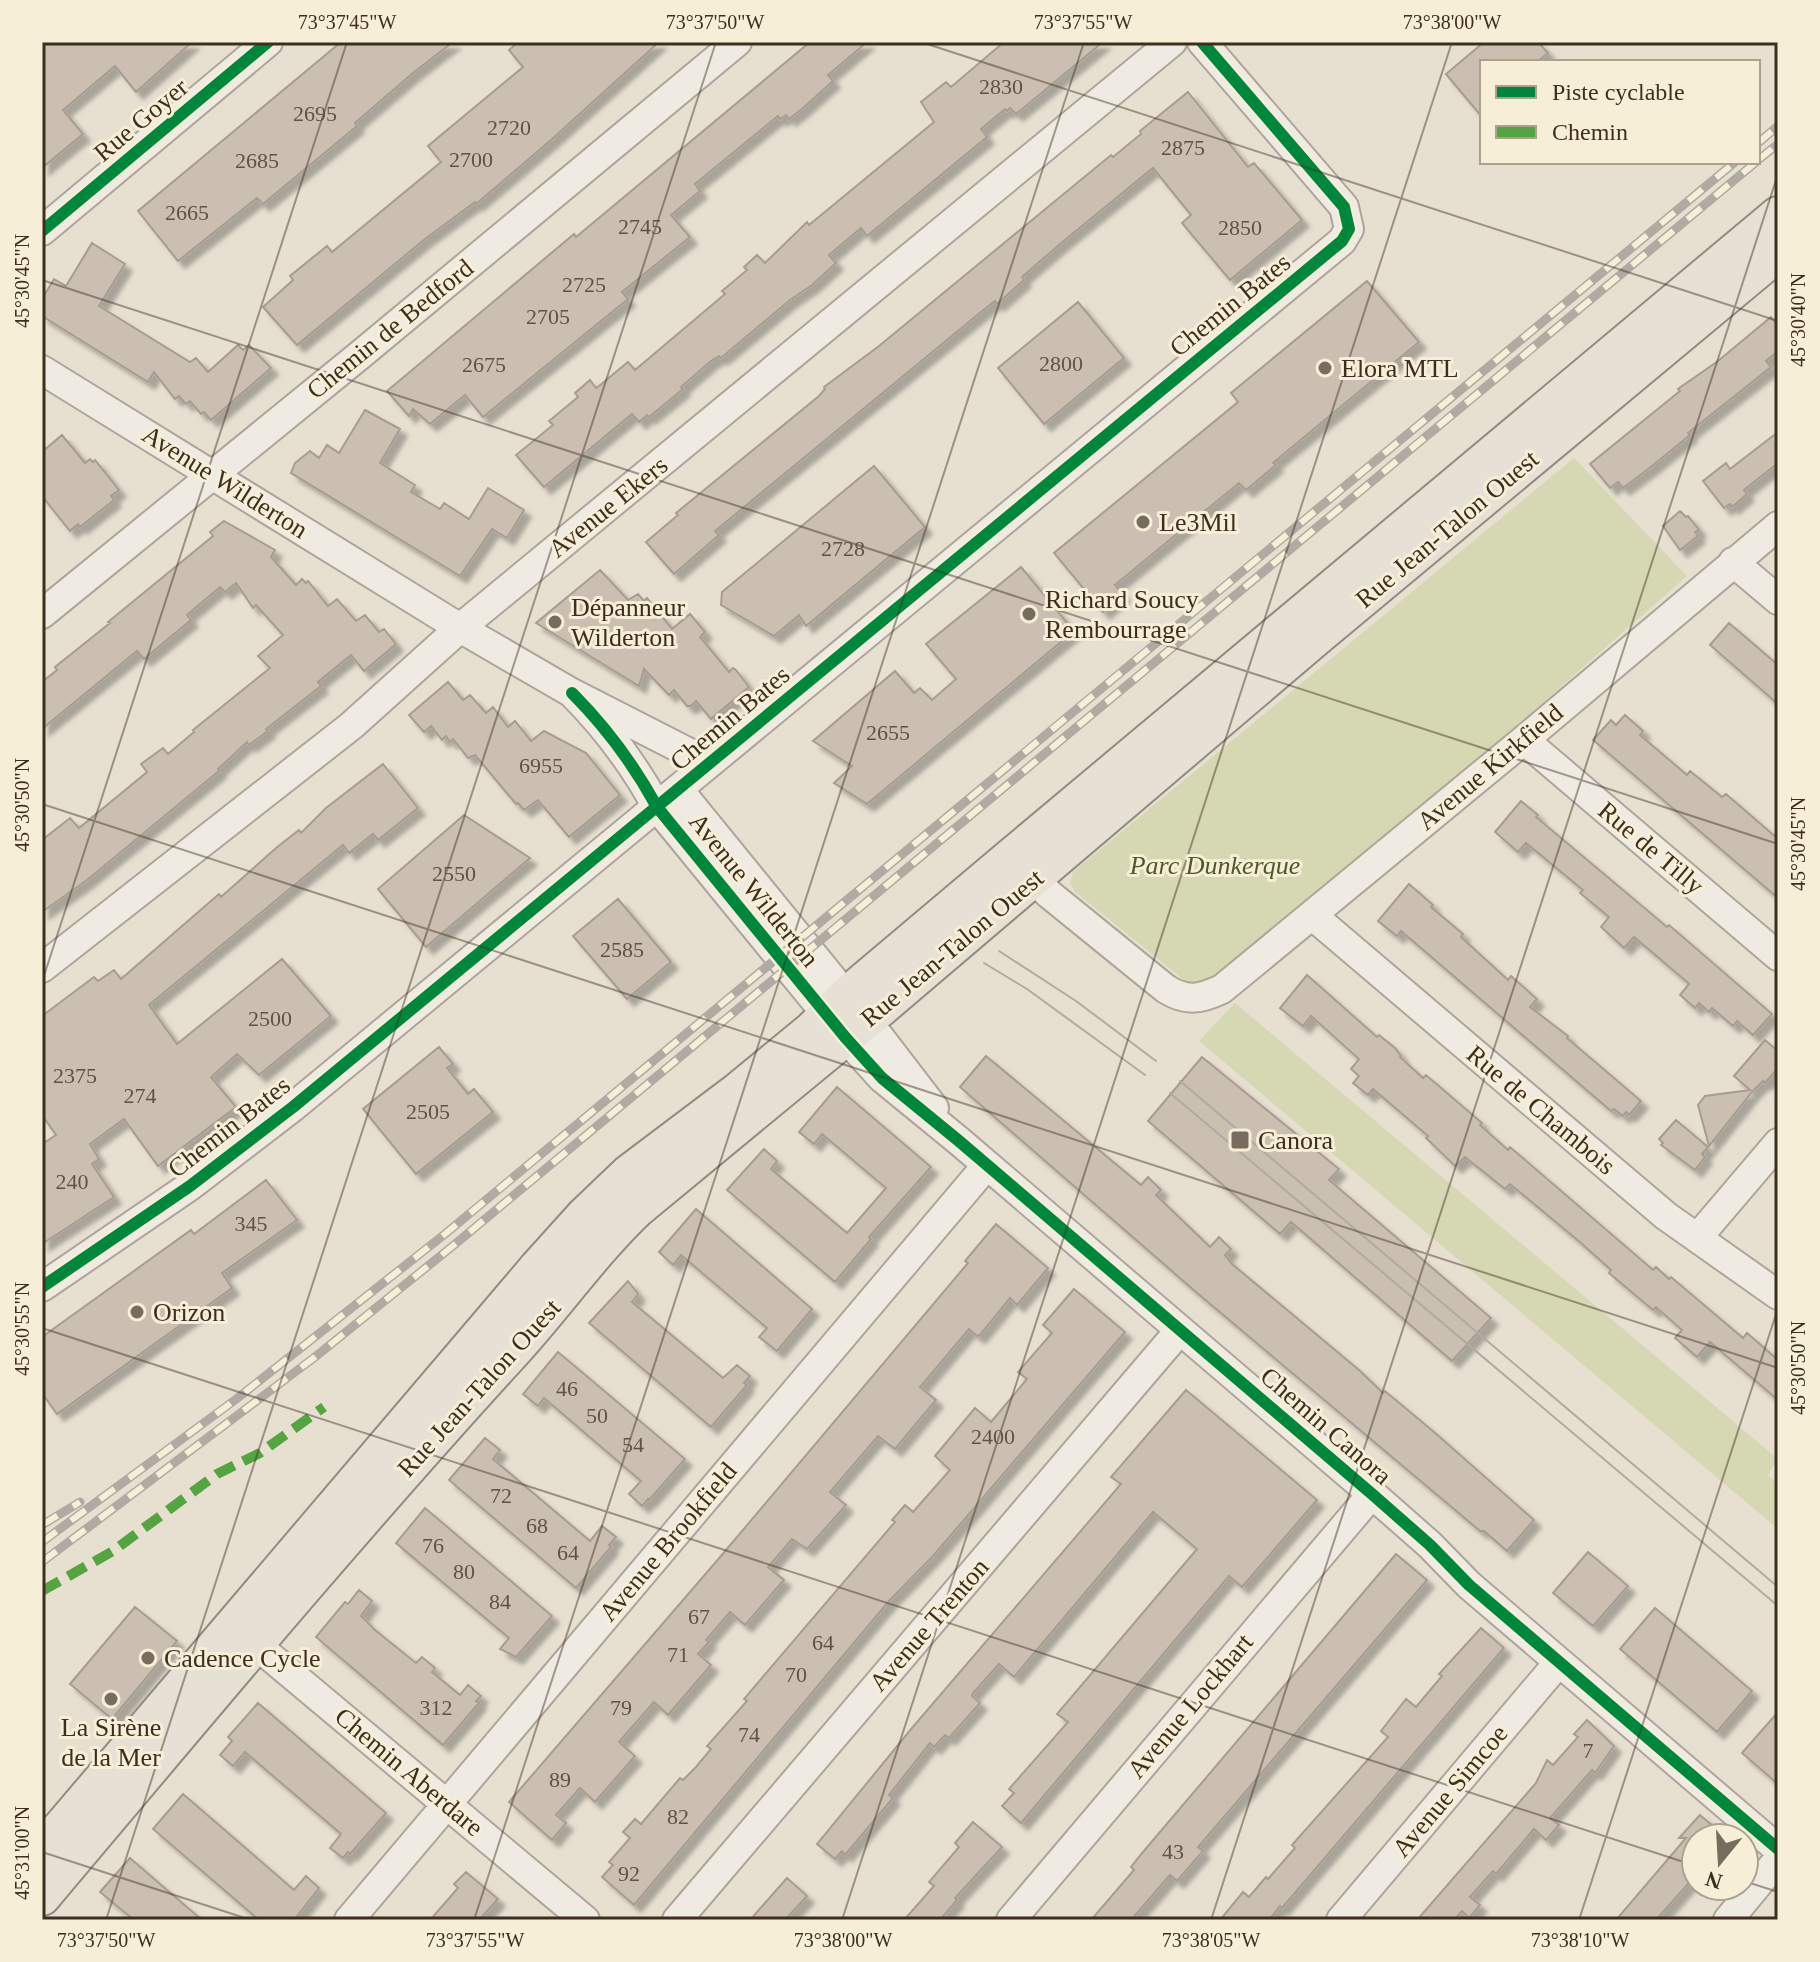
<svg xmlns="http://www.w3.org/2000/svg" width="1820" height="1962" font-family="Georgia,serif">
	<defs>
		<filter id="shadow"><feDropShadow dx="7" dy="7" stdDeviation="2" flood-color="#0004"/></filter>
	</defs>
	<rect width="100%" height="100%" fill="#e7e0d1"/>
	<path fill="#d6d7b3" d="M1574 458 1687 576 1507 734 1214 978 1201 986 1189 984 1074 891 1070 883 1073 872Z
		M1235 1003 1778 1459 1768 1475 1778 1484V1529L1199 1041Z"/>
	<path fill="#cbbfb2" stroke="#a89c90" stroke-width="2" filter="url(#shadow)" d="M42 42H192L136 92 115 66 63 110 83 134 42 168Z
		M341 42H453L413 73 355 123 357 126 263 204 257 198 178 261 138 211Z
		M518 42H659L551 140 476 204 475 202 425 239 297 345 263 307 293 280 290 276 327 246 332 252 441 162 428 146 523 67 509 50Z
		M810 42H867L828 75 833 81 803 108 789 119 786 115 780 119 778 116 695 184 700 191 671 215 690 237 622 292 628 299 483 417 465 395 430 424 413 409 409 416 387 391 574 234 576 237Z
		M1004 42H1103L1016 114 1010 108 1007 111 1005 109 981 129 987 137 867 236 861 228 829 255 836 263 812 285 790 300 721 358 719 356 711 361 681 387 683 389 649 417 647 415 639 422 632 414 544 487 516 455 553 425 549 421 578 397 575 393 590 380 596 388 599 386 628 362 635 370 725 294 722 291 747 270 744 267 757 255 765 263 807 222 809 225 934 122 921 102 946 82 951 87Z
		M1484 42H1538L1548 53 1537 62H1482V117L1446 74Z
		M1188 92 1248 167 1254 163 1302 220 1230 280 1182 223 1191 215 1153 168 1060 244 1022 277 1024 280 997 304 995 301 981 312 715 531 719 535 674 574 646 542 678 515 676 513 819 396 825 389 824 387 879 346 1111 155 1113 157 1141 134 1140 131Z
		M92 243 125 264 99 306 190 362 196 358 208 372 238 345 243 350 249 345 271 368 211 420 204 412 201 414 190 401 186 404 179 396 175 399 154 372 148 382 42 316V299L54 279 66 286Z
		M1367 281 1419 342 1273 463 1276 465 1246 490 1239 483 1115 585 1123 595 1103 612 1054 553 1238 402 1231 393Z
		M1078 302 1124 358 1044 424 998 368Z
		M1771 317 1778 326V351L1766 361 1771 367 1688 433 1690 435 1652 466 1623 488 1618 482 1610 488 1590 464 1680 391 1678 389 1718 361Z
		M365 410 400 429 380 463 415 485 411 492 440 509 444 503 469 519 488 488 524 510 507 538 492 529 460 576 291 473 295 463 310 451 319 458 327 445 339 453Z
		M1778 432V463L1744 490 1747 494 1732 507 1730 504 1724 508 1703 481 1726 463 1730 469Z
		M62 435 85 463 90 459 93 462 95 460 119 490 111 496 114 500 80 527 78 524 70 531 42 496V452Z
		M874 466 925 527 806 626 799 615 774 636 721 605 722 592Z
		M1680 511 1686 517 1688 516 1699 530 1695 532 1698 536 1680 550 1663 526Z
		M224 521 275 550 271 557 296 585 302 579 306 583 308 581 328 606 337 599 356 621 365 615 379 632 384 629 396 644 364 671 351 655 318 682 321 686 266 729 268 731 249 745 247 742 218 769 219 771 87 880 42 912V840L70 818 79 828 147 772 141 764 163 748 168 754 194 732 193 730 270 668 258 656 283 635 256 605 253 608 236 583 225 592 220 587 187 615 191 620 144 659 137 651 42 729V682L57 670 55 667 110 623 108 622 213 536 210 532Z
		M1021 567 1074 631 867 804 834 783 852 766 813 741 895 671 914 693 920 688 932 700 956 679 926 644Z
		M600 570 628 600 638 594 644 601 647 598 672 629 690 614 705 632 700 637 729 672 733 668 736 670 749 687 711 719 696 701 691 706H687L674 690 669 695 644 669 639 686 536 623Z
		M1729 623 1778 665V704L1710 645Z
		M448 682 463 700 470 695 486 713 493 707 508 727 515 721 531 741 544 731 586 753 620 795 569 837 538 800 524 810 518 803 516 804 475 755 468 758 453 739 450 742 446 736 442 740 431 726 424 732 409 715Z
		M1625 715 1643 731 1640 735 1687 775 1690 771 1722 797 1726 794 1778 839V898L1593 740 1611 720 1616 725Z
		M383 764 418 808 378 840 373 834 349 853 343 845 149 1005 177 1044 282 959 331 1016 259 1075 237 1054 211 1077 236 1107 158 1166 124 1119 90 1144 99 1159 92 1164 114 1197 42 1244V1144L56 1135 42 1115V1016L94 977 98 981 114 970 121 979 219 894 221 897 276 848 299 830 301 833 326 808Z
		M1521 801 1538 815 1536 817 1667 927 1669 925 1772 1014 1753 1035 1737 1021 1733 1026 1712 1008 1709 1012 1699 1003 1695 1008 1680 995 1689 984 1687 982 1634 937 1624 948 1601 927 1609 917 1580 893 1583 890 1526 843 1518 852 1495 832Z
		M464 815 530 858 426 947 378 889Z
		M1409 884 1433 905 1431 907 1463 934 1461 937 1508 980 1511 976 1537 999 1530 1007 1568 1036 1567 1038 1641 1101 1629 1115 1626 1112 1623 1116 1614 1109 1611 1111 1401 931 1397 936 1378 921Z
		M618 899 671 962 627 999 573 936Z
		M1307 975 1377 1037 1379 1035 1395 1048 1401 1056 1400 1057 1423 1078 1426 1075 1482 1123 1480 1125 1508 1150 1510 1147 1653 1270 1656 1267 1669 1279 1671 1277 1743 1338 1747 1333 1778 1360V1400L1710 1342 1697 1357 1675 1338 1682 1330 1656 1307 1653 1310 1609 1273 1611 1270 1581 1243 1510 1184 1505 1189 1465 1157 1455 1166 1426 1138 1428 1136 1373 1089 1368 1095 1353 1083 1359 1076 1351 1069 1359 1059 1311 1016 1303 1026 1280 1008Z
		M1765 1040 1778 1051V1068L1765 1083 1763 1081 1752 1092 1709 1146 1698 1105 1705 1096 1750 1090 1734 1076Z
		M439 1047 453 1064 447 1068 468 1094 474 1089 493 1112 416 1174 363 1109Z
		M986 1056 1141 1185 1148 1177 1161 1190 1156 1195 1210 1247 1219 1237 1231 1249 1225 1255 1232 1264 1359 1370 1383 1393 1385 1391 1434 1432 1534 1520 1507 1551 1484 1531H1480L1196 1292 960 1087Z
		M1202 1057 1339 1169 1329 1180 1491 1318 1452 1361 1291 1222 1280 1234 1148 1121Z
		M837 1087 931 1167 869 1237 871 1239 835 1282 727 1190 764 1149 777 1161 771 1169 847 1233 886 1188 822 1134 814 1144 799 1132Z
		M1676 1120 1708 1147 1702 1154 1705 1157 1695 1170 1661 1145 1663 1143 1659 1139Z
		M266 1180 297 1220 222 1273 232 1288 57 1414 42 1393V1337L191 1230 194 1234Z
		M696 1209 812 1309 777 1351 759 1337 767 1328 681 1255 673 1265 659 1252Z
		M996 1224 1048 1268 1017 1305 1010 1298 980 1335 977 1336 969 1329 920 1387 936 1400 910 1431 895 1449 878 1436 830 1492 846 1505 807 1549 792 1539 768 1567 784 1580 745 1625 730 1612 706 1640 709 1642 698 1654 711 1665 668 1715 654 1702 619 1742 635 1756 595 1802 580 1788 556 1815 566 1823 552 1840 509 1802 721 1556 968 1263 965 1261Z
		M628 1281 638 1294 632 1302 723 1378 737 1365 750 1376 744 1383 747 1385 711 1427 589 1323Z
		M1074 1289 1125 1332 933 1556 889 1601 634 1905 602 1877 613 1865 609 1862 630 1838 623 1832 635 1819 641 1824 680 1778 683 1780 696 1767 711 1749 707 1746 747 1701 744 1699 895 1522 892 1520 905 1505 913 1512 950 1470 935 1456 975 1408 991 1422 1027 1379 1018 1372 1052 1333 1043 1325Z
		M558 1352 685 1459 649 1500 648 1499 642 1506 629 1494 641 1481 544 1398 538 1406 523 1394Z
		M1186 1390 1317 1500 1242 1587 1229 1576 1021 1823 1002 1806 1014 1793 1009 1789 1068 1722 1057 1714 1197 1549 1153 1512 1014 1677 999 1664 973 1693 972 1696 980 1703 949 1738 945 1735 934 1747 930 1743 889 1795 893 1798 845 1855 842 1851 835 1859 817 1844 912 1728 1121 1484 1111 1477Z
		M485 1438 500 1450 493 1459 590 1541 602 1526 616 1537 609 1545 611 1547 576 1588 449 1480Z
		M425 1508 552 1616 516 1657 500 1649 509 1638 396 1543Z
		M1588 1552 1628 1586 1593 1626 1553 1593Z
		M1396 1554 1427 1580 1198 1847 1203 1851 1177 1881 1170 1875 1131 1920H1091L1134 1870 1131 1867 1143 1852Z
		M359 1590 372 1601 361 1616 375 1630 416 1663 422 1657 435 1668 432 1672 460 1695 468 1685 481 1696 476 1701 479 1703 443 1745 316 1637 345 1602 348 1604Z
		M135 1607 177 1641 112 1719 70 1684Z
		M1655 1608 1752 1691 1717 1732 1620 1649Z
		M1481 1628 1504 1648 1282 1908 1280 1906 1269 1920H1220L1243 1892 1249 1897 1266 1877 1268 1879 1295 1848 1292 1845 1388 1737 1381 1731 1406 1699 1416 1707 1442 1676 1439 1674Z
		M258 1703 386 1813 350 1854 348 1852 343 1858 330 1848 341 1834 245 1752 233 1766 220 1755 232 1741 228 1737Z
		M1778 1712V1784L1742 1753Z
		M1587 1720 1614 1746 1595 1773 1592 1770 1550 1818 1559 1825 1546 1840 1534 1829 1496 1874 1493 1871 1470 1897 1480 1905 1469 1918 1462 1911 1454 1920H1417L1536 1783 1547 1760 1553 1765 1578 1737 1574 1734Z
		M183 1794 294 1890 306 1876 319 1888 294 1920H259L153 1829Z
		M1700 1815 1727 1838H1696V1875L1656 1920H1616L1686 1838H1679Z
		M973 1822 1002 1847 955 1898 957 1900 940 1920H904L934 1886 929 1882 959 1847 955 1843Z
		M130 1858 160 1884 202 1920H134L100 1892Z
		M466 1872 498 1899 479 1920H430L458 1888 454 1884Z
		M787 1878 807 1896 785 1920H750Z"/>
	<g fill="none" stroke-linecap="round" stroke-linejoin="round">
		<defs>
			<path id="minor" d="M42 231 268 42
				M42 370 460 628 572 693 709 763
				M1733 562 1778 600
				M42 614 360 355 737 42
				M572 693C606 727 634 765 657 807L845 1037 882 1078 959 1141 1372 1494 1430 1545 1469 1585 1778 1849
				M1524 740 1778 956
				M679 790 878 1035 934 1108
				M1020 865 1049 894 1166 989C1187 1002 1201 999 1222 989L1524 740 1778 526
				M1313 916 1666 1216 1778 1295
				M42 968 351 726 460 628 1172 42
				M1698 1237 1778 1143
				M42 1287 190 1186 293 1107 1342 241 1349 229 1344 207 1202 42
				M242 1633 585 1920
				M349 1920 987 1165
				M677 1920 1180 1330
				M1011 1920 1372 1494
				M1341 1920 1559 1662
				M1728 1920 1778 1860"/>
			<path id="major" d="M42 1850 538 1267 584 1216 629 1173 739 1090 812 1030 846 996 1012 856 1778 215
				M42 1897C197 1713 351 1528 514 1350 556 1304 592 1252 637 1209L882 1007 1319 635 1778 253"/>
		</defs>
		<use href="#minor" stroke="#ada599" stroke-width="32"/>
		<use href="#major" stroke="#928b80" stroke-width="40"/>
		<use href="#minor" stroke="#efebe3" stroke-width="28"/>
		<use href="#major" stroke="#e6e1d4" stroke-width="36"/>
		<path stroke="#afaaa2" stroke-width="2" d="M999 951 1076 1001 1156 1061
			M984 963 1027 989 1145 1075
			M1180 1081 1778 1587
			M1170 1093 1778 1606"/>
		<defs>
			<path id="rail" d="M1758 143 1778 126
				M1758 160 1778 144
				M42 1525 80 1502
				M42 1542 235 1400 445 1234 1735 162
				M42 1562 315 1357 454 1245 1756 162"/>
		</defs>
		<use href="#rail" stroke="#afaaa2" stroke-width="9"/>
		<use href="#rail" stroke="#f7eed8" stroke-width="6" stroke-dasharray="18" stroke-linecap="butt"/>
		<path stroke="#54a441" stroke-width="10" stroke-dasharray="20 10" stroke-linecap="butt" d="M42 1591 113 1551 217 1474 260 1453 324 1407"/>
		<defs>
			<path id="cycleway" d="M42 231 268 42
				M572 693C606 727 634 765 657 807L845 1037 882 1078 959 1141 1372 1494 1430 1545 1469 1585 1778 1849
				M42 1287 190 1186 293 1107 1342 241 1349 229 1344 207 1202 42"/>
		</defs>
		<use href="#cycleway" stroke="#f7eed8" stroke-width="17"/>
		<use href="#cycleway" stroke="#00873e" stroke-width="12"/>
	</g>
	<path fill="none" stroke="#3d2e20" stroke-width="2" stroke-opacity="0.45" d="M921 42 1778 321M42 280 1778 844M42 804 1778 1368M42 982 347 42M42 1328 1696 1866M42 1852 251 1920M1744 1881 1778 1892M106 1920 716 42M474 1920 1084 42M842 1920 1452 42M1211 1920 1778 174M1579 1920 1778 1308"/>
	<g fill="#786c5e" stroke="#f7eed8" stroke-width="3">
		<circle cx="1325" cy="368" r="8"/>
		<circle cx="1143" cy="522" r="8"/>
		<circle cx="1029" cy="614" r="8"/>
		<circle cx="555" cy="622" r="8"/>
		<rect x="1230" y="1130" width="20" height="20" rx="4"/>
		<circle cx="137" cy="1312" r="8"/>
		<circle cx="148" cy="1658" r="8"/>
		<circle cx="111" cy="1699" r="8"/>
	</g>
	<g text-anchor="middle" dominant-baseline="central" stroke-width="6" stroke-linejoin="round" paint-order="stroke">
		<g font-size="22" fill="#605244">
			<text x="1001" y="86">2830</text>
			<text x="315" y="113">2695</text>
			<text x="509" y="127">2720</text>
			<text x="1183" y="147">2875</text>
			<text x="471" y="159">2700</text>
			<text x="257" y="160">2685</text>
			<text x="187" y="212">2665</text>
			<text x="640" y="226">2745</text>
			<text x="1240" y="227">2850</text>
			<text x="584" y="284">2725</text>
			<text x="548" y="316">2705</text>
			<text x="1061" y="363">2800</text>
			<text x="484" y="364">2675</text>
			<text x="843" y="548">2728</text>
			<text x="888" y="732">2655</text>
			<text x="541" y="765">6955</text>
			<text x="454" y="873">2550</text>
			<text x="622" y="949">2585</text>
			<text x="270" y="1018">2500</text>
			<text x="75" y="1075">2375</text>
			<text x="140" y="1095">274</text>
			<text x="428" y="1111">2505</text>
			<text x="72" y="1181">240</text>
			<text x="251" y="1223">345</text>
			<text x="567" y="1388">46</text>
			<text x="597" y="1415">50</text>
			<text x="993" y="1436">2400</text>
			<text x="633" y="1444">54</text>
			<text x="501" y="1495">72</text>
			<text x="537" y="1525">68</text>
			<text x="433" y="1545">76</text>
			<text x="568" y="1552">64</text>
			<text x="464" y="1571">80</text>
			<text x="500" y="1601">84</text>
			<text x="699" y="1616">67</text>
			<text x="823" y="1642">64</text>
			<text x="678" y="1654">71</text>
			<text x="796" y="1674">70</text>
			<text x="436" y="1707">312</text>
			<text x="621" y="1707">79</text>
			<text x="749" y="1734">74</text>
			<text x="1588" y="1750">7</text>
			<text x="560" y="1779">89</text>
			<text x="678" y="1816">82</text>
			<text x="1173" y="1851">43</text>
			<text x="629" y="1873">92</text>
		</g>
		<g font-size="26" fill="#3d2e20" stroke="#f7eed8">
			<text transform="translate(141 120) rotate(-40)">Rue Goyer</text>
			<text transform="translate(1230 305) rotate(-39)">Chemin Bates</text>
			<text transform="translate(390 329) rotate(-39)">Chemin de Bedford</text>
			<text transform="translate(225 482) rotate(32)">Avenue Wilderton</text>
			<text transform="translate(608 507) rotate(-39)">Avenue Ekers</text>
			<text transform="translate(1447 529) rotate(-40)">Rue Jean-Talon Ouest</text>
			<text transform="translate(730 718) rotate(-40)">Chemin Bates</text>
			<text transform="translate(1490 767) rotate(-40)">Avenue Kirkfield</text>
			<text transform="translate(1651 848) rotate(40)">Rue de Tilly</text>
			<text transform="translate(754 890) rotate(51)">Avenue Wilderton</text>
			<text transform="translate(952 948) rotate(-40)">Rue Jean-Talon Ouest</text>
			<text transform="translate(1541 1110) rotate(40)">Rue de Chambois</text>
			<text transform="translate(229 1127) rotate(-38)">Chemin Bates</text>
			<text transform="translate(479 1388) rotate(-48)">Rue Jean-Talon Ouest</text>
			<text transform="translate(1326 1426) rotate(41)">Chemin Canora</text>
			<text transform="translate(668 1542) rotate(-50)">Avenue Brookfield</text>
			<text transform="translate(929 1625) rotate(-49)">Avenue Trenton</text>
			<text transform="translate(1190 1706) rotate(-50)">Avenue Lockhart</text>
			<text transform="translate(409 1772) rotate(40)">Chemin Aberdare</text>
			<text transform="translate(1450 1791) rotate(-50)">Avenue Simcoe</text>
		</g>
		<g font-size="26" fill="#3d2e20" stroke="#f7eed8" text-anchor="start">
			<text x="1341" y="368">Elora MTL</text>
			<text x="1159" y="522">Le3Mil</text>
			<text x="1045" y="599">Richard Soucy<tspan x="1045" dy="30">Rembourrage</tspan></text>
			<text x="571" y="607">Dépanneur<tspan x="571" dy="30">Wilderton</tspan></text>
			<text x="1258" y="1140">Canora</text>
			<text x="153" y="1312">Orizon</text>
			<text x="164" y="1658">Cadence Cycle</text>
			<text x="111" y="1727" text-anchor="middle">La Sirène<tspan x="111" dy="30">de la Mer</tspan></text>
		</g>
		<g font-size="26" font-style="italic" fill="#4d5a26" stroke="#f7eed8">
			<text x="1215" y="865">Parc Dunkerque</text>
		</g>
	</g>
	<rect width="1820" height="1962" fill="none" stroke="#f7eed8" stroke-width="88"/>
	<rect x="1480" y="60" width="280" height="104" fill="#f7eed8" stroke="#ada18e" stroke-width="2"/>
	<rect x="1496" y="86" width="40" height="12" fill="#00873e" stroke="#ada18e" stroke-width="2"/>
	<text x="1552" y="100" font-size="24" fill="#3d2e20">Piste cyclable</text>
	<rect x="1496" y="126" width="40" height="12" fill="#54a441" stroke="#ada18e" stroke-width="2"/>
	<text x="1552" y="140" font-size="24" fill="#3d2e20">Chemin</text>
	<g transform="translate(1720 1862) rotate(198)"><circle r="38" fill="#f7eed8" stroke="#ada18e" stroke-width="2"/>
	<path d="M0-6L14 30L0 20L-14 30Z" fill="#786c5e"/>
	<text y="-12" font-size="22" font-weight="bold" text-anchor="middle" fill="#3d2e20">N</text>
	</g>
	<rect x="44" y="44" width="1732" height="1874" fill="none" stroke="#3d2e20" stroke-width="3"/>
	<g font-size="20" text-anchor="middle" fill="#3d2e20">
		<text x="347" y="29">73°37'45"W</text>
		<text x="715" y="29">73°37'50"W</text>
		<text x="1083" y="29">73°37'55"W</text>
		<text x="1452" y="29">73°38'00"W</text>
		<text transform="translate(22 281) rotate(-90)" y="7">45°30'45"N</text>
		<text transform="translate(1798 320) rotate(-90)" y="7">45°30'40"N</text>
		<text transform="translate(22 805) rotate(-90)" y="7">45°30'50"N</text>
		<text transform="translate(1798 844) rotate(-90)" y="7">45°30'45"N</text>
		<text transform="translate(22 1329) rotate(-90)" y="7">45°30'55"N</text>
		<text transform="translate(1798 1368) rotate(-90)" y="7">45°30'50"N</text>
		<text transform="translate(22 1853) rotate(-90)" y="7">45°31'00"N</text>
		<text x="106" y="1947">73°37'50"W</text>
		<text x="475" y="1947">73°37'55"W</text>
		<text x="843" y="1947">73°38'00"W</text>
		<text x="1211" y="1947">73°38'05"W</text>
		<text x="1580" y="1947">73°38'10"W</text>
	</g>
</svg>
